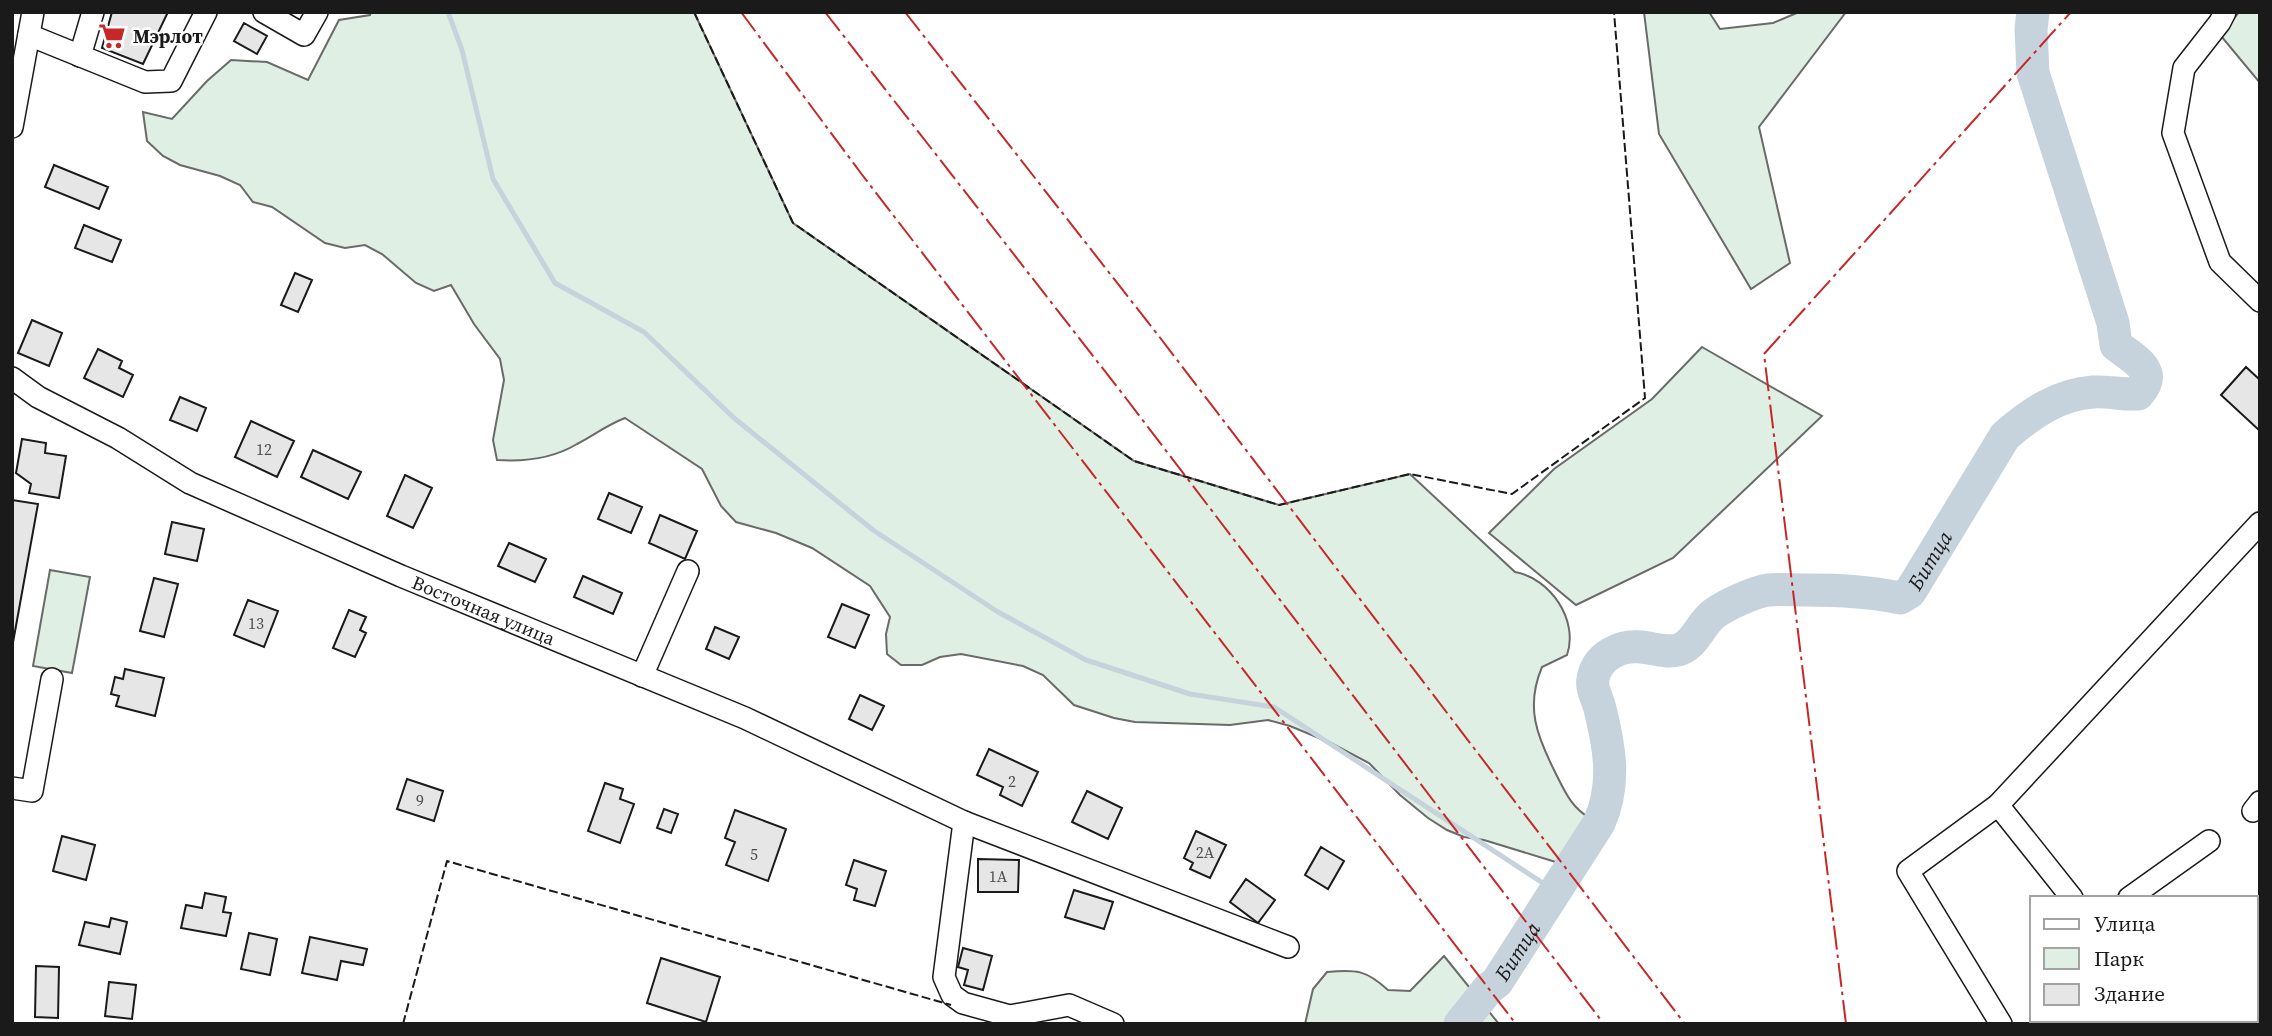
<svg xmlns="http://www.w3.org/2000/svg" width="2272" height="1036" font-family="'Source Serif 4',serif">
	<rect width="100%" height="100%" fill="#fff"/>
	<path fill="#e0efe3" stroke="#6a6a6a" stroke-width="2" d="M371 12H694L793 223 1134 461 1279 505 1410 474 1515 572C1550 578 1579 620 1567 655L1542 667C1525 707 1537 736 1555 772 1565 792 1571 807 1591 819L1559 863 1484 840 1464 837 1447 830 1428 818 1400 795 1369 763 1331 743 1290 726 1268 720 1230 725 1135 722 1114 718 1074 705 1043 675 1023 666 961 654 940 657 922 665H901L887 654 886 634 890 617 870 586 812 548 776 533 736 522 721 506 702 469 625 418C607 425 594 435 577 444 552 459 525 462 497 460L493 440 504 380 500 359 474 324 451 285 434 291 416 283 382 254 365 245 345 248 325 243 272 207 253 202 240 185 220 176 180 165 163 156 147 141 143 112 172 119 207 81 231 60 267 62 308 80 339 20 370 15Z
		M1644 12H1709L1720 29 1773 23 1799 12H1846L1759 127 1790 263 1751 289 1659 134Z
		M2239 12H2257L2260 14V83L2221 36Z
		M1702 347 1822 416 1673 558 1576 605 1489 533 1554 469 1652 399Z
		M50 570 90 577 72 673 33 666Z
		M1444 956 1499 1024H1305L1313 989 1327 972C1356 969 1366 970 1388 990L1410 991Z"/>
	<g fill="none" stroke-linecap="round" stroke-linejoin="round">
		<path stroke="#c6d2dc" stroke-width="5" d="M448 12 462 50 493 179 555 283 644 332 734 418 873 530 998 612 1086 660 1190 694 1274 707 1555 891"/>
		<path stroke="#c6d2dc" stroke-width="33" id="s1" d="M1460 1024 1488 989 1497 982 1599 823C1616 785 1610 749 1600 709 1598 699 1591 689 1593 679 1597 656 1620 645 1641 647 1653 648 1666 653 1678 650 1696 645 1700 623 1715 613 1726 605 1754 592 1768 590 1780 589 1793 590 1805 590 1838 590 1868 591 1900 598L1910 592 2005 436C2030 414 2059 394 2093 392 2108 391 2123 395 2138 394 2160 370 2133 359 2116 345L2113 323 2033 73 2031 29 2033 12"/>
	</g>
	<path fill="#e6e6e6" stroke="#1a1a1a" stroke-width="2" d="M112 12H168L143 64 102 48Z
		M244 23 267 36 257 54 234 41Z
		M54 165 108 187 99 209 45 187Z
		M84 225 121 240 112 262 75 248Z
		M295 273 312 280 298 312 281 305Z
		M32 320 62 333 49 366 18 353Z
		M98 349 122 361 119 368 133 375 123 397 84 378Z
		M2246 367 2260 380V431L2221 395Z
		M180 397 206 408 197 431 170 420Z
		M251 421 294 441 277 477 235 457Z
		M22 439 46 443 45 453 66 456 59 498 29 493 31 484 16 473Z
		M313 450 361 472 348 499 301 477Z
		M405 475 432 488 413 528 387 516Z
		M609 493 642 507 631 533 598 519Z
		M12 500 38 504 12 648Z
		M660 515 697 531 685 559 649 543Z
		M172 522 204 529 197 561 165 554Z
		M509 543 546 559 535 582 498 566Z
		M583 576 622 593 613 614 574 597Z
		M154 578 178 584 164 637 140 631Z
		M248 600 278 611 264 647 234 635Z
		M842 604 869 615 855 648 828 637Z
		M349 610 366 617 360 630 366 633 355 657 333 648Z
		M715 627 739 637 729 659 706 649Z
		M125 669 164 678 155 716 116 706 119 696 111 694 115 677 123 679Z
		M860 695 884 706 872 730 849 719Z
		M989 749 1038 772 1022 806 1000 795 1003 787 977 775Z
		M407 779 443 791 434 821 397 809Z
		M605 783 623 789 620 799 634 804 620 843 588 831Z
		M1087 791 1122 808 1108 839 1072 822Z
		M664 809 678 814 671 833 657 828Z
		M735 810 786 829 768 881 726 865 735 842 725 838Z
		M1196 831 1226 845 1210 878 1190 869 1193 863 1184 858Z
		M62 836 95 845 86 880 53 871Z
		M1321 847 1344 861 1328 889 1305 875Z
		M978 859 1019 860 1018 892H978Z
		M854 860 886 871 875 906 854 900 857 889 846 885Z
		M1246 879 1275 900 1258 923 1230 902Z
		M1074 890 1113 902 1104 929 1065 917Z
		M205 893 226 897 223 912 231 913 226 936 181 928 186 905 202 908Z
		M111 918 127 922 120 954 79 945 85 922 109 927Z
		M249 933 277 939 270 975 241 969Z
		M310 937 367 949 363 965 341 961 337 980 302 973Z
		M963 948 992 956 983 990 964 985 968 970 958 967Z
		M661 958 720 977 706 1022 647 1003Z
		M36 966 59 967 58 1018 35 1017Z
		M109 982 136 985 132 1019 105 1016Z
		M2186 1020H2221L2223 1024H2180Z"/>
	<g fill="none" stroke-linecap="round" stroke-linejoin="round">
		<defs>
			<g id="minor">
				<path d="M264 12 304 35 317 12"/>
				<path d="M2225 12 2220 22 2184 68 2173 133 2220 262 2260 301"/>
				<path d="M29 35 145 82 171 81 206 12"/>
				<path d="M80 56 93 12"/>
				<path d="M12 127 33 12"/>
				<path id="s2" d="M12 378 38 397 118 438 190 483 401 576 745 718 964 822 1288 947"/>
				<path d="M642 676 688 571"/>
				<path d="M12 788 32 791 52 679"/>
				<path d="M1998 805 2072 898"/>
				<path d="M2253 811 2260 802"/>
				<path d="M964 822 944 977 952 995 963 1003 1010 1016 1009 1024"/>
				<path d="M2129 898 2209 841"/>
				<path d="M1010 1016 1069 1005 1113 1024"/>
				<path d="M2147 1020 2149 1024"/>
				<path d="M2001 1024 1908 871 1998 805 2260 523"/>
			</g>
		</defs>
		<use href="#minor" stroke="#1a1a1a" stroke-width="24"/>
		<use href="#minor" stroke="#fff" stroke-width="21"/>
		<path stroke="#1a1a1a" stroke-width="2" stroke-dasharray="9 3.5" stroke-linecap="butt" d="M694 12 793 223 1134 461 1279 505 1410 474 1512 494 1645 398 1614 12
			M403 1024 447 861 951 1005"/>
		<path stroke="#c62828" stroke-width="2" stroke-dasharray="24 5 3.5 5" stroke-linecap="butt" d="M741 12 860 172 1516 1024
			M825 12 1125 397 1604 1024
			M905 12 1158 335 1685 1024
			M1846 1024 1764 354 2071 12"/>
	</g>
	<defs>
		<symbol id="supermarket-bare" viewBox="-9 -9 18 18"><path d="M-6-5.5h2.5l.6 2H6L4.5 2H-2.5L-4.4-4H-6ZM-1.5 3.2a1.3 1.3 0 1 0 .1 0ZM3 3.2a1.3 1.3 0 1 0 .1 0Z" fill="#c62828" stroke="#fff" stroke-width="2.5" paint-order="stroke"/></symbol>
	</defs>
	<g fill-rule="evenodd">
		<use href="#supermarket-bare" x="93" y="17" width="38" height="38"/>
	</g>
	<g text-anchor="middle" dominant-baseline="central" stroke-width="5" stroke-linejoin="round" paint-order="stroke">
		<g font-size="16" fill="#4d4d4d">
			<text x="264" y="449">12</text>
			<text x="256" y="623">13</text>
			<text x="1012" y="781">2</text>
			<text x="420" y="800">9</text>
			<text x="1205" y="852">2А</text>
			<text x="754" y="854">5</text>
			<text x="998" y="876">1А</text>
		</g>
		<g font-size="19" font-weight="bold" fill="#1a1a1a" stroke="#fff" text-anchor="start">
			<text x="133" y="36">Мэрлот</text>
		</g>
		<g font-size="19" fill="#1a1a1a" stroke="#fff">
			<text stroke="none"><textPath href="#s2" startOffset="527">Восточная улица</textPath></text>
		</g>
		<g font-size="21" font-style="italic" fill="#1a1a1a" stroke="#fff">
			<text stroke="none"><textPath href="#s1" startOffset="786">Битца</textPath></text>
			<text stroke="none"><textPath href="#s1" startOffset="93">Битца</textPath></text>
		</g>
	</g>
	<rect width="2272" height="1036" fill="none" stroke="#1a1a1a" stroke-width="28"/>
	<rect x="2030" y="896" width="228" height="126" fill="#ffffff" stroke="#a3a3a3" stroke-width="2"/>
	<rect x="2044" y="919" width="35" height="10" fill="#ffffff" stroke="#a3a3a3" stroke-width="2"/>
	<text x="2094" y="931" font-size="21" fill="#1a1a1a">Улица</text>
	<rect x="2044" y="948" width="35" height="21" fill="#e0efe3" stroke="#a3a3a3" stroke-width="2"/>
	<text x="2094" y="966" font-size="21" fill="#1a1a1a">Парк</text>
	<rect x="2044" y="984" width="35" height="21" fill="#e6e6e6" stroke="#a3a3a3" stroke-width="2"/>
	<text x="2094" y="1001" font-size="21" fill="#1a1a1a">Здание</text>
</svg>
